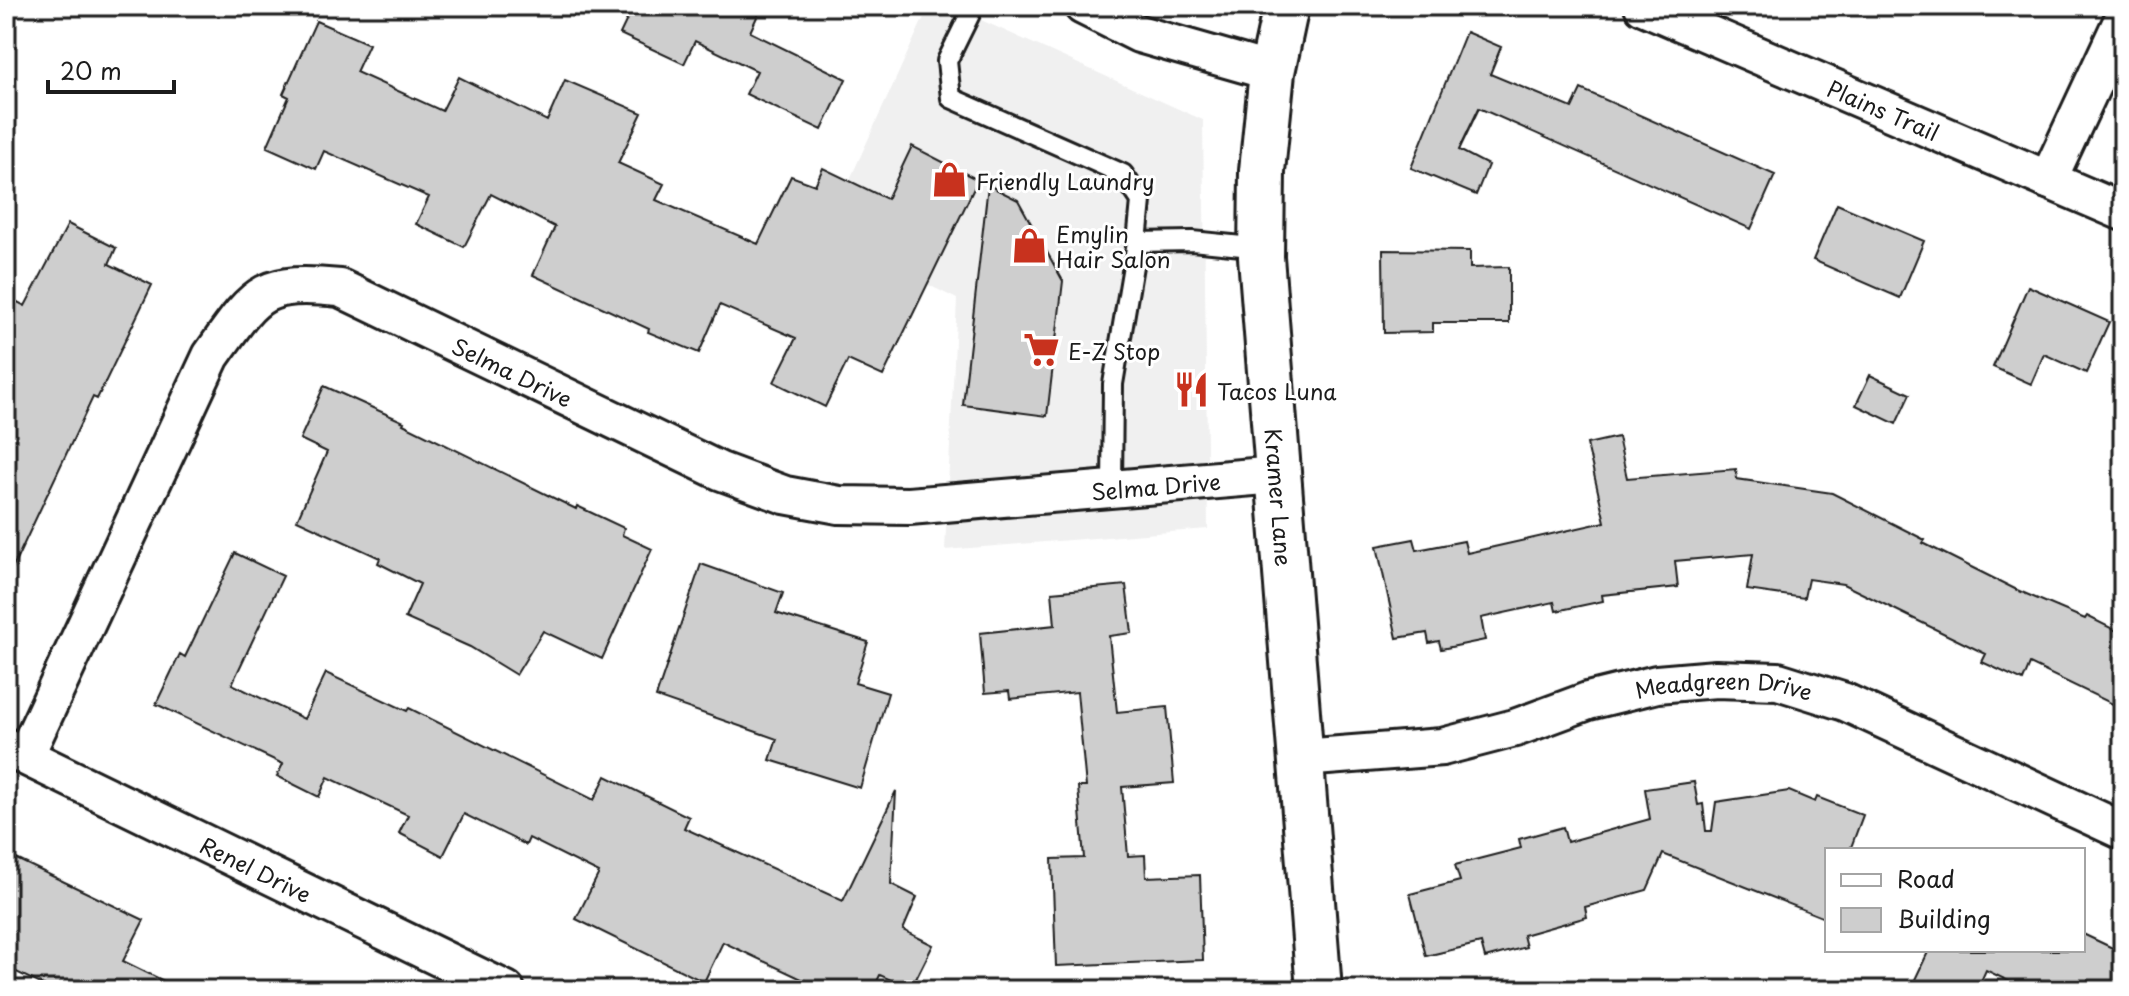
<svg xmlns="http://www.w3.org/2000/svg" width="2129" height="996" font-family="'Playpen Sans',sans-serif">
	<rect width="100%" height="100%" fill="#fff"/>
	<filter id="ink" filterUnits="userSpaceOnUse"><feTurbulence type="fractalNoise" baseFrequency=".0125" numOctaves="2"/><feDisplacementMap in="SourceGraphic" scale="16" xChannelSelector="R" yChannelSelector="G"/><feConvolveMatrix kernelMatrix="1 2 1 2 8 2 1 2 1" color-interpolation-filters="sRGB"/></filter>
	<g filter="url(#ink)">
		<path fill="#f0f0f0" d="M929 6H950L1203 120 1208 529 945 550 957 299 825 234Z"/>
		<path fill="#cecece" stroke="#1c1c1c" stroke-width="2" d="M621 6H762L750 32 846 79 822 130 746 94 757 71 695 41 684 64 620 34 631 11Z
			M316 21 369 44 356 72 442 111 459 77 547 121 565 80 642 113 618 163 664 184 656 200 758 244 791 176 815 185 823 168 887 199 912 146 978 180 883 376 848 360 825 407 774 382 796 338 720 305 699 353 648 332 649 329 533 275 555 227 491 194 464 247 416 224 429 197 324 151 316 169 267 147 289 97 283 94Z
			M1466 32 1501 47 1490 74 1572 108 1581 89 1775 175 1751 229 1479 108 1459 150 1488 165 1476 195 1411 168Z
			M988 185 1018 200 1063 281 1047 416 963 405Z
			M1837 204 1924 241 1900 298 1813 260Z
			M68 224 116 248 109 264 152 285 97 399 93 397 6 582V296L25 306Z
			M1383 250 1470 251V268L1509 267V323H1433V332L1384 333Z
			M2028 286 2109 322 2086 373 2044 354 2031 384 1993 367Z
			M1870 375 1910 394 1896 424 1856 405Z
			M324 386 404 422 403 424 576 509 577 506 624 528 622 535 652 549 602 659 543 631 516 675 470 647 405 618 420 584 378 563 380 558 297 520 327 452 300 439Z
			M1618 437 1627 478 1736 469 1737 479 1832 493 1925 540 1923 543 2017 590 2085 619 2087 616 2123 634V709L2030 664 2023 681 1982 662 1986 654 1843 584 1808 579 1804 598 1747 590 1753 554 1675 561 1678 587 1602 595 1603 601 1556 611 1554 602 1481 618 1485 640 1441 649 1439 641 1429 643 1427 633 1397 638 1377 546 1414 539 1417 550 1464 541 1467 553 1605 522 1587 444Z
			M235 553 283 576 232 684 304 719 326 673 407 711 409 708 594 800 606 776 689 817 684 828 843 901 896 791 891 884 917 897 903 930 933 945 911 989 880 975 873 990H825L723 942 704 982 576 919 599 873 529 838 526 845 464 814 443 856 399 833 408 815 328 777 319 797 277 776 283 764 156 704 180 654 185 657Z
			M701 564 783 593 776 613 868 642 855 683 888 693 860 788 770 760 777 739 656 697Z
			M1126 585 1132 633 1109 636 1117 712 1167 707 1174 783 1122 787 1128 856 1145 855 1146 877 1200 875 1203 960 1056 966 1052 859 1084 858 1078 787H1086L1077 692 1010 699 1009 691 985 693 980 633 1055 625 1052 592Z
			M1694 782 1698 805 1703 804 1706 831H1712L1716 802 1789 791 1815 802 1817 797 1863 815 1850 850H1827V919L1663 854 1647 890 1585 907 1587 917 1523 935 1526 947 1485 958 1481 943 1426 956 1410 894 1460 881 1455 865 1521 848 1519 839 1563 827 1567 842 1650 819 1645 789Z
			M6 854 144 920 123 961 182 990H53L6 967Z
			M2083 934 2123 953V990H2027L1986 970 1977 990H1910L1929 950H2083Z"/>
		<g fill="none" stroke-linecap="round" stroke-linejoin="round">
			<defs>
				<path id="lane" d="M974 6 947 61 951 98 1123 174 1141 201 1137 242 1113 384 1112 489
					M1137 242 1192 241 1262 248"/>
				<g id="street">
					<path d="M1083 6 1139 34 1272 72"/>
					<path id="s1" d="M1643 6 2123 212"/>
					<path d="M2048 180 2123 19"/>
					<path id="s2" d="M6 747 506 990"/>
					<path id="s3" d="M25 756 211 356C256 293 260 280 340 288L720 471 785 495 839 505 909 506 1277 475"/>
					<path id="s4" d="M1302 758 1442 747 1515 728 1588 701 1657 684 1716 679 1778 681 1845 702 2123 831"/>
				</g>
				<g id="secondary">
					<path id="s5" d="M1286 6 1272 72 1262 171 1261 257 1319 990"/>
				</g>
			</defs>
			<use href="#lane" stroke="#1c1c1c" stroke-width="24"/>
			<use href="#street" stroke="#1c1c1c" stroke-width="42"/>
			<use href="#secondary" stroke="#1c1c1c" stroke-width="50"/>
			<use href="#lane" stroke="#fff" stroke-width="18"/>
			<use href="#street" stroke="#fff" stroke-width="36"/>
			<use href="#secondary" stroke="#fff" stroke-width="44"/>
		</g>
	</g>
	<defs>
		<symbol id="shop-bare" viewBox="-9 -9 18 18"><path d="M-5-2.5h2.3a2.7 3.5 0 0 1 5.4 0H5L5.5 6h-11ZM-1.5-2.5h3a1.5 2.3 0 0 0-3 0Z" fill="#c8321e" stroke="#fff" stroke-width="2.5" paint-order="stroke"/></symbol>
		<symbol id="supermarket-bare" viewBox="-9 -9 18 18"><path d="M-6-5.5h2.5l.6 2H6L4.5 2H-2.5L-4.4-4H-6ZM-1.5 3.2a1.3 1.3 0 1 0 .1 0ZM3 3.2a1.3 1.3 0 1 0 .1 0Z" fill="#c8321e" stroke="#fff" stroke-width="2.5" paint-order="stroke"/></symbol>
		<symbol id="restaurant-bare" viewBox="-9 -9 18 18"><path d="M-5-6h1v4h1v-4h1v4h1v-4h1v5L-1.5 .5V6h-2V.5L-5-1ZM5-6V6H3V1.5H1.5Q1.5-4 5-6Z" fill="#c8321e" stroke="#fff" stroke-width="2.5" paint-order="stroke"/></symbol>
	</defs>
	<g fill-rule="evenodd">
		<use href="#shop-bare" x="924" y="154" width="51" height="51"/>
		<use href="#shop-bare" x="1004" y="220" width="51" height="51"/>
		<use href="#supermarket-bare" x="1016" y="324" width="51" height="51"/>
		<use href="#restaurant-bare" x="1166" y="364" width="51" height="51"/>
	</g>
	<g text-anchor="middle" dominant-baseline="central" stroke-width="6" stroke-linejoin="round" paint-order="stroke">
		<g font-size="22" fill="#1c1c1c" stroke="#fff">
			<text stroke="none"><textPath href="#s1" startOffset="262">Plains Trail</textPath></text>
			<text stroke="none"><textPath href="#s3" startOffset="792">Selma Drive</textPath></text>
			<text stroke="none"><textPath href="#s3" startOffset="1464">Selma Drive</textPath></text>
			<text stroke="none"><textPath href="#s5" startOffset="494">Kramer Lane</textPath></text>
			<text stroke="none"><textPath href="#s4" startOffset="432">Meadgreen Drive</textPath></text>
			<text stroke="none"><textPath href="#s2" startOffset="278">Renel Drive</textPath></text>
		</g>
		<g font-size="22" fill="#1c1c1c" stroke="#fff" text-anchor="start">
			<text x="976" y="180">Friendly Laundry</text>
			<text x="1056" y="233">Emylin<tspan x="1056" dy="25">Hair Salon</tspan></text>
			<text x="1068" y="350">E-Z Stop</text>
			<text x="1217" y="390">Tacos Luna</text>
		</g>
	</g>
	<rect width="2129" height="996" fill="none" stroke="#fff" stroke-width="32"/>
	<rect x="16" y="16" width="2097" height="964" fill="none" stroke="#1c1c1c" stroke-width="3" filter="url(#ink)"/>
	<rect x="1825" y="848" width="260" height="104" fill="#ffffff" stroke="#a4a4a4" stroke-width="2"/>
	<rect x="1841" y="874" width="40" height="12" fill="#ffffff" stroke="#a4a4a4" stroke-width="2"/>
	<text x="1897" y="888" font-size="24" fill="#1c1c1c">Road</text>
	<rect x="1841" y="908" width="40" height="24" fill="#cecece" stroke="#a4a4a4" stroke-width="2"/>
	<text x="1897" y="928" font-size="24" fill="#1c1c1c">Building</text>
	<path d="M48 80v12h126v-12" fill="none" stroke="#1c1c1c" stroke-width="4"/>
	<text x="60" y="80" font-size="24" fill="#1c1c1c" stroke="#ffffff" stroke-width="6" paint-order="stroke">20 m</text>
</svg>
